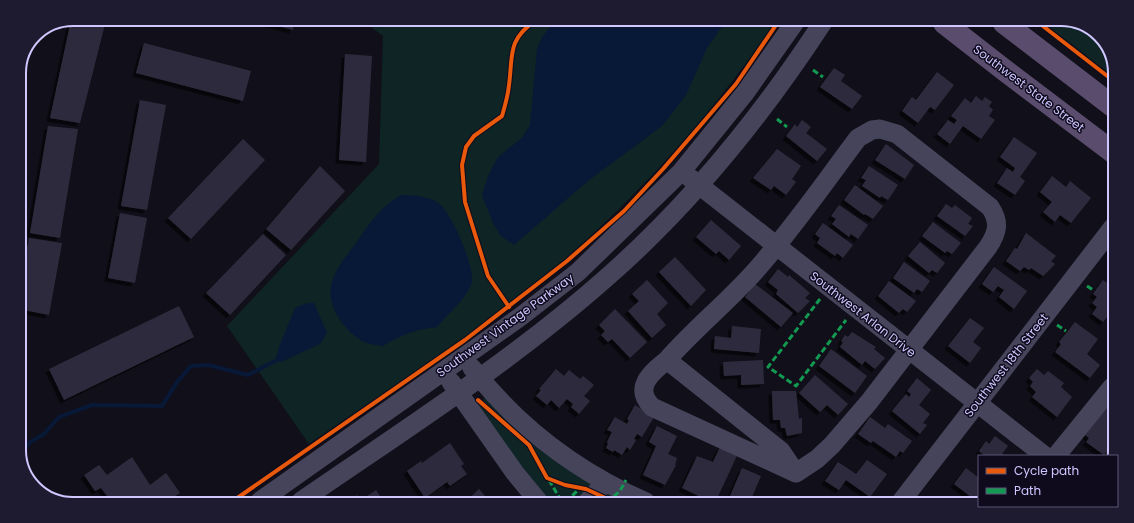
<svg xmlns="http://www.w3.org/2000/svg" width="1134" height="523" font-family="Poppins,sans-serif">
	<defs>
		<filter id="shadow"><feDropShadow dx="-3.5" dy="3.5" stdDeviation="0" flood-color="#0009"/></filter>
	</defs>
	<rect width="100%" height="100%" fill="#110f19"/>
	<path fill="#0e2425" d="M362 20 775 22C708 121 626 210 533 286 462 343 384 392 309 444L227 326 379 164 383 36Z
		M1044 23H1082L1106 43 1115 70V78Z
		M488 396 631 502H546L475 405Z"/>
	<path fill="#081837" d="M555 21 725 22 707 48 686 95 662 126 589 180 514 245 501 236 493 223 482 195 488 176 498 157 522 138 530 125 537 49 542 37Z
		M401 195C413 195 427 196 437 202 451 210 474 266 472 281 469 297 447 314 437 327 417 329 400 335 383 346 377 345 368 344 362 341 343 329 325 305 332 282 336 268 347 255 356 243 369 224 380 207 401 195Z
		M307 303H314L327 333 320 344 281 362 275 361 279 347 295 308Z"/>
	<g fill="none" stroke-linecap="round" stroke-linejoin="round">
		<path stroke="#081837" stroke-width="4" d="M20 455 30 442 44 434 59 417 92 405 162 406 177 382 191 366 208 365 248 375 275 361"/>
	</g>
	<path fill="#2f2c3d" filter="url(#shadow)" d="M73 19 106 20 80 123 50 118 71 20Z
		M255 20H295L293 30Z
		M144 43 251 71 243 101 136 73Z
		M345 54 372 56 366 162 339 160Z
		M834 68 845 75 841 81 862 96 852 109 820 87Z
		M937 72 954 85 935 110 930 107 918 123 902 111 912 97 916 100Z
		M976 96 982 101 985 97 992 102 989 106 993 110 989 116 995 120 981 139 963 126 950 144 937 134 948 120 954 124 957 120 951 116 965 98 971 103Z
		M140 100 166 105 147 210 121 206Z
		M802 120 811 127 806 133 827 149 817 161 786 136 795 124 797 127Z
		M48 126 78 129 60 238 30 233Z
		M1014 137 1037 153 1020 177 1025 181 1015 195 997 183 1007 168 1013 172 1015 168 1000 157Z
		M243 139 265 160 191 239 168 218Z
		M886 144 914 165 905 179 875 160Z
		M777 149 801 166 792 179 796 182 786 195 774 186 771 190 753 178Z
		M320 166 345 191 291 250 266 229Z
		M869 166 898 185 888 200 881 196 880 198 862 186 866 180 861 178Z
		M1052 176 1066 187 1070 181 1091 198 1071 223 1060 215 1055 222 1043 212 1052 202 1040 192Z
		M855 185 883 206 873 219 865 214 864 215 844 200Z
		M946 204 952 208 955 205 972 218 968 224 973 226 965 236 937 216Z
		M839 205 868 225 858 239 851 234 849 237 832 224 836 219 831 216Z
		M120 213 147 218 135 283 108 278Z
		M711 220 741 246 729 260 719 251 716 254 696 237Z
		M933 222 961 243 952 254 947 251 945 253 922 236Z
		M823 223 853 245 843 258 837 253 835 256 817 243 820 238 815 234Z
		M1026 233 1056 256 1051 261 1055 264 1043 276 1031 268 1029 270 1024 267 1020 271 1006 261 1015 248 1017 249Z
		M263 234 286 255 230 315 206 293Z
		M29 238 62 243 49 315 19 309V289Z
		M920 242 945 263 937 273 932 270 929 273 908 256Z
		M675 257 706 290 691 306 659 272Z
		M904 262 930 281 922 292 917 289 914 293 893 278Z
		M994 267 1027 291 1014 309 999 297 1004 290 998 286 993 292 982 284Z
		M778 269 788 277 789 275 810 293 805 298 810 301 798 313 776 294 778 290 768 282Z
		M647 280 668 303 657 314 666 325 652 338 628 311 639 301 632 294Z
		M1103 280 1113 287 1112 318 1109 315 1103 322 1092 314 1097 307 1092 303 1097 297 1093 294Z
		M889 281 916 301 907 312 903 309 899 313 878 296Z
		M755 284 793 313 781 327 745 297Z
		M179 306 194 337 64 400 49 369Z
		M615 309 647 342 630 358 612 339 608 342 601 335 605 331 599 325Z
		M970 318 984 328 973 342 981 348 970 363 948 346Z
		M1075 322 1098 339 1087 354 1100 365 1090 378 1055 352 1061 344 1059 342Z
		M732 326 761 329 759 353 714 349 715 336 731 338Z
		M852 332 876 347 874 349 885 358 875 369 865 361 862 365 840 347 843 342 841 341 845 335 848 337Z
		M831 349 867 376 855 393 819 366Z
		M763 360 764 384 741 385V375L724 376 723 362Z
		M556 369 564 376 569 370 580 379 583 376 594 385 584 396 590 401 579 414 571 407 573 404 567 399 559 408 551 400 547 405 536 396 541 390 539 389Z
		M1037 369 1044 375 1048 371 1064 383 1061 387 1072 397 1057 417 1032 397 1036 392 1030 386 1033 382 1029 378Z
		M815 375 848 404 838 415 827 405 820 412 799 393Z
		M917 378 931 390 919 405 930 414 923 423 927 425 920 434 892 411 906 394 909 397 911 394 907 391Z
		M772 391H796L799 419 802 418V433L787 436 785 428H781L780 420H773Z
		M1111 403V446L1104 455 1086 442 1089 438 1085 435Z
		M635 405 654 417 642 437 637 434 634 439 636 440 630 450 627 447 622 455 614 450 613 452 606 448 608 444 607 442 612 432 607 430 615 417 627 424 629 420 627 419Z
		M870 417 885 428 888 424 912 441 903 453 900 451 896 457 873 441 871 443 858 434Z
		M657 426 677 436 668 454 677 458 675 465H676L665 485 643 475 656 446 649 442Z
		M995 436 1008 446 1002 454 1005 456H985L979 451 986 441 989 444Z
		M450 443 464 464 461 466 467 474 450 486 447 482 425 498 407 471 421 461 422 463Z
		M720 447 740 449 715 503H713L682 488 697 456 713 462Z
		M132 457 150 485 166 473 180 493 168 500H110L101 488 95 491 84 475 99 465 107 475Z
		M867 460 887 474 870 497 846 480 839 490 825 481 838 462 856 474Z
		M742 468 761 476 752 497 754 498 751 503H727Z
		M966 468 979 478V503L954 484Z
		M479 489 490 502H465Z
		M376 490 383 501H348L357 495 360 501Z
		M945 497 954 504 940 503Z"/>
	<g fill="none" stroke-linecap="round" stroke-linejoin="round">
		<path stroke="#45445a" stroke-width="19" d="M880 129 897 134 990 207C1000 222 998 232 988 247L869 402 832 445 817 459 796 473 781 451 667 360C695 328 729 301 757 269 794 227 825 182 858 138L872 130Z
			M690 178 1045 456
			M667 360C651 373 633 387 652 407L796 473
			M472 368C518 427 578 472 646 502
			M451 382 515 473 539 502
			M1056 456 1112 387
			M260 501 520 317 578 272 681 172 745 93 795 22
			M301 501C404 430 511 362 605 279 691 204 761 117 823 22
			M587 502 605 483
			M900 503 1113 227"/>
		<path stroke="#5a4c6d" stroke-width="22" d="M944 23 1003 69 1114 153
			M1004 23 1115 108"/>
		<path stroke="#139951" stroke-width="3" stroke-dasharray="6 3" stroke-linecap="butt" d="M813 70 823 77
			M777 119 787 127
			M1087 286 1093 290
			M820 299 768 367 796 386 846 320
			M1057 325 1066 331
			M549 480 562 502
			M566 502 580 488
			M607 502 620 491 626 480"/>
		<defs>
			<path id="cycleway" d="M1039 23 1115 82
				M509 307 488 276 465 202 462 165 466 147 474 136 502 116C505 106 508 96 509 85 513 56 507 40 535 21
				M478 400 529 445 547 478 565 485 586 489 614 502
				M233 501 465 340 567 261 624 211 663 169 736 84 778 22"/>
		</defs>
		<use href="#cycleway" stroke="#0f0b1d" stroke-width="6"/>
		<use href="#cycleway" stroke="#e8590c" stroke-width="4"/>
	</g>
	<g text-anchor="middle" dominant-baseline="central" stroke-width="3" stroke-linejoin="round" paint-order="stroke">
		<g font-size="12" fill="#cfc7ff" stroke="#0f0b1d">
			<text transform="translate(1029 88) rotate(37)">Southwest State Street</text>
			<text transform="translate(863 314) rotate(38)">Southwest Arlan Drive</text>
			<text transform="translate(505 325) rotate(-36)">Southwest Vintage Parkway</text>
			<text transform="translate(1006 365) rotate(-52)">Southwest 18th Street</text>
		</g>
	</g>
	<path d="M0 0H1134V523H0ZM73 26H1061A47 47 0 0 1 1108 73V450A47 47 0 0 1 1061 497H73A47 47 0 0 1 26 450V73A47 47 0 0 1 73 26Z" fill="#1e1a2f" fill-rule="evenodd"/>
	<path fill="none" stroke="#cfc7ff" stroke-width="2" d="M73 26H1061A47 47 0 0 1 1108 73V450A47 47 0 0 1 1061 497H73A47 47 0 0 1 26 450V73A47 47 0 0 1 73 26Z"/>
	<rect x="978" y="455" width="140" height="52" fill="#0f0b1d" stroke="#5c5677"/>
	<rect x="986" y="468" width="20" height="6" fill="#e8590c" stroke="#5c5677"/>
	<text x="1014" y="475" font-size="12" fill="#cfc7ff">Cycle path</text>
	<rect x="986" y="488" width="20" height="6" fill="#139951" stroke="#5c5677"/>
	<text x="1014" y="495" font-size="12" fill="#cfc7ff">Path</text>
</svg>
